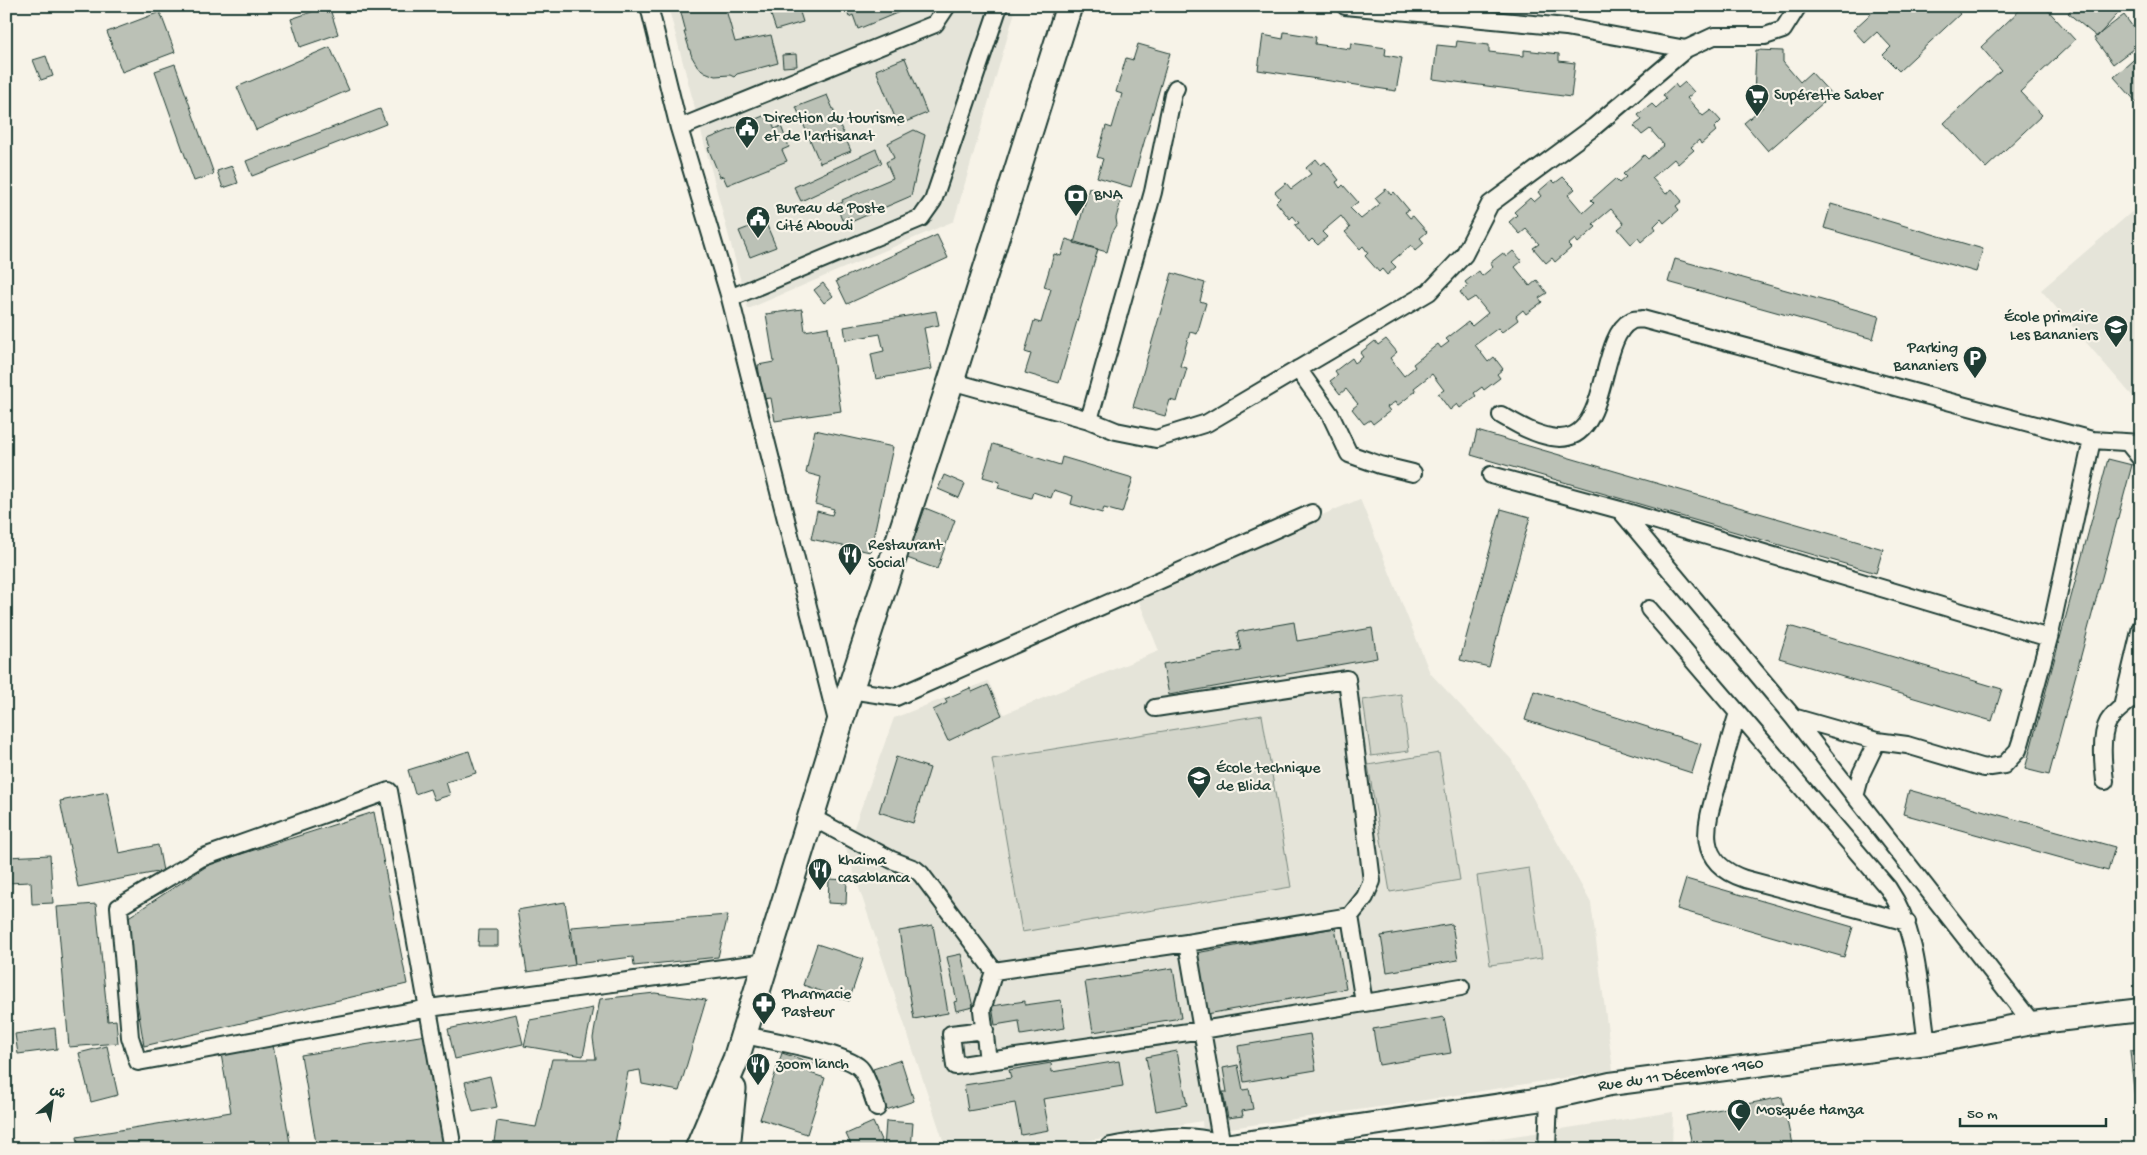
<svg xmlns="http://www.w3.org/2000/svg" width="2147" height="1155" font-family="'Gochi Hand','Playpen Sans Arabic',sans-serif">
	<rect width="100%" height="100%" fill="#f7f3e8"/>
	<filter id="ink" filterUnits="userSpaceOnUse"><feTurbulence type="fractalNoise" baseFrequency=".02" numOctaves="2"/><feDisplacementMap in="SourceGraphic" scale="10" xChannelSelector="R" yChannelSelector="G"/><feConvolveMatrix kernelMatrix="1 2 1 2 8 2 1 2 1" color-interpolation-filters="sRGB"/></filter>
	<g filter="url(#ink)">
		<path fill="#e5e4d9" d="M668 6H991L1015 11 954 221 748 309Z
			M2141 204V406L2041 290Z
			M1360 499 1430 673 1511 759 1591 903 1613 1070 1400 1104 1203 1132 1202 1121 1038 1149H946L846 849 894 718 988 681 1004 714 1159 651 1136 594Z
			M1673 1112 1672 1149H1428Z"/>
		<path fill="#d3d5ca" stroke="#79897f" d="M1401 694 1409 751 1371 756 1363 700Z
			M1262 715 1291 887 1022 932 992 759Z
			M1439 753 1460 880 1390 892 1368 765Z
			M1529 868 1542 958 1490 965 1477 876Z"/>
		<path fill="#bbc1b6" stroke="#1f3d34" d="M329 6 338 34 300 47 291 19Z
			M691 6H725L735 42 771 35 778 63 737 74 734 77 730 75 715 76 705 72 698 67 692 57 684 32H686L680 9Z
			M768 6H798L803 22 776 30Z
			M845 6H908L909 8 858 29 853 15 849 17Z
			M1879 6H1941L1944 9 1946 6H1953L1960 14 1899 71 1883 55 1891 47 1877 32 1865 43 1853 30Z
			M2024 6H2044L2075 40 2020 92 2042 115 1986 168 1944 123 2001 70 1981 47Z
			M2074 6H2121L2123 8 2097 37 2068 13Z
			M160 12 175 52 122 72 107 32Z
			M2124 15 2141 38V43L2113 64 2094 38Z
			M1284 32 1316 37 1315 44 1350 49 1351 43 1386 48 1385 55 1402 58 1396 91 1258 70 1263 35 1283 39Z
			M1457 41 1489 45V52L1524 56V50L1559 54V61L1575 63 1571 97 1433 79 1437 45 1456 47Z
			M1138 44 1170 53 1131 187 1097 177 1103 159 1097 157 1106 126 1112 128 1122 94 1116 92 1126 58 1133 60Z
			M330 47 349 90 256 130 237 87Z
			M1756 50 1783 51V62L1800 82 1811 72 1832 95 1768 151 1744 123 1763 107 1754 96Z
			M2141 53V104L2139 105 2114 77Z
			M796 54 797 66 783 67 782 55Z
			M46 56 53 76 41 80 33 60Z
			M905 58 927 113 898 125 876 70Z
			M175 64 214 174 194 181 155 71Z
			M1685 82 1694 92 1687 98 1703 116 1711 110 1721 121 1714 128 1716 131 1701 144 1699 140 1691 147 1694 150 1678 164 1674 159 1652 178 1666 194 1672 189 1682 201 1676 206 1679 210 1664 223 1661 219 1654 226 1656 229 1641 242 1638 238 1631 244 1618 229 1624 224 1611 209 1593 224 1596 227 1578 243 1575 239 1568 245 1571 248 1555 262 1552 258 1546 263 1533 248 1539 244 1526 229 1520 234 1509 222 1517 215 1514 212 1530 198 1534 202 1541 196 1538 192 1552 180 1555 183 1563 177 1575 189 1568 195 1583 213 1594 203 1591 200 1615 179 1619 183 1626 177 1623 174 1644 155 1648 159 1664 145 1650 129 1642 135 1634 126 1642 120 1638 115 1652 104 1656 108 1666 99 1663 95 1675 84 1678 88Z
			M827 95 851 151 820 163 796 107Z
			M380 109 386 124 252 176 246 161Z
			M768 114 775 129 781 126 789 147 782 150 787 161 727 185 723 176 720 177 708 148 711 147 708 139Z
			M914 130 925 135 911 196 851 222 849 217 842 220 836 205 843 202 842 200 893 178 886 162 894 158 888 143Z
			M876 149 882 163 801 201 794 187Z
			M1316 159 1321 165 1325 162 1339 180 1336 182 1340 188 1343 185 1358 202 1350 208 1361 219 1380 204 1375 198 1386 189 1391 195 1394 192 1409 210 1405 212 1410 218 1413 216 1427 232 1420 238 1424 243 1415 251 1411 245 1391 262 1396 267 1387 275 1382 269 1379 272 1365 256 1368 253 1363 246 1360 249 1345 232 1350 228 1341 216 1322 232 1327 237 1318 245 1312 239 1309 242 1295 225 1299 223 1293 216 1290 219 1276 202 1280 198 1275 192 1286 183 1291 189 1311 174 1306 168Z
			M232 166 238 183 223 188 217 171Z
			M1089 188 1122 197 1116 218 1117 225 1112 233 1107 252 1074 243Z
			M1831 204 1983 249 1976 272 1824 228Z
			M765 221 776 247 750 257 739 231Z
			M937 235 948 258 847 304 836 281Z
			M1066 239 1098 249 1059 383 1025 373 1031 354 1025 352 1034 321 1041 323 1051 289 1044 287 1054 254 1061 256Z
			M1513 251 1522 261 1515 267 1530 286 1537 280 1547 293 1539 298 1542 302 1526 314 1523 310 1516 316 1518 320 1502 332 1498 328 1475 345 1488 362 1494 357 1503 369 1497 374 1500 378 1484 390 1482 387 1474 393 1476 396 1460 408 1457 404 1450 410 1438 394 1444 390 1432 374 1414 388 1416 391 1397 406 1395 402 1387 407 1390 411 1373 424 1370 420 1364 424 1352 409 1358 404 1346 389 1340 394 1330 381 1338 375 1335 371 1352 358 1355 363 1363 357 1360 353 1375 341 1378 345 1386 339 1397 352 1390 358 1404 376 1415 367 1413 364 1438 344 1441 348 1449 342 1446 339 1468 322 1472 326 1488 313 1475 297 1467 302 1460 292 1468 286 1465 282 1479 271 1482 276 1493 267 1490 263 1503 253 1506 257Z
			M1675 259 1879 316 1873 339 1668 282Z
			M1172 273 1205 283 1200 301 1206 303 1197 334 1190 332 1180 366 1187 368 1177 402 1170 400 1165 416 1133 407Z
			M823 283 833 296 824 303 814 290Z
			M802 309 805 331 828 327 841 411 775 421 771 398 763 399 758 365 774 362 766 314Z
			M936 311 939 325 924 328 932 369 876 379 871 354 884 351 880 334 846 340 844 327Z
			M815 430 893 447 870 552 811 539 817 511 832 515 834 509 815 504 821 477 806 473Z
			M1477 431 1883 549 1876 573 1471 455Z
			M993 444 1060 465 1062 457 1133 478 1122 513 1104 508 1102 513 1071 504 1073 496 1054 490 1051 498 1033 492 1031 498 998 488 1000 482 983 477Z
			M2108 459 2132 465 2049 775 2025 769Z
			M944 475 965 484 959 498 938 489Z
			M925 508 955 520 937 569 907 558Z
			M1501 509 1530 517 1489 667 1460 660Z
			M1294 622 1297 641 1372 628 1377 658 1169 695 1163 664 1241 650 1237 632Z
			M1789 626 2002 689 1992 721 1779 658Z
			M988 685 1002 715 948 741 933 710 947 703 945 699 970 688 972 692Z
			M1534 691 1701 744 1692 773 1525 720Z
			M469 751 476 773 446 782 450 795 434 800 430 789 415 794 408 770Z
			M896 757 930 768 913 823 879 812Z
			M1909 790 2115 847 2108 871 1903 814Z
			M107 792 119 853 158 845 163 871 78 887 60 801Z
			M374 812 407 984 144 1046 124 920 210 864Z
			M50 855 53 903 32 904 31 882 6 883V857Z
			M829 879 847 880 846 904 828 903Z
			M1686 879 1853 927 1844 957 1677 909Z
			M565 902 575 965 527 972 517 910Z
			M96 904 108 1021 116 1020 118 1043 69 1047 57 907Z
			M728 915 718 957 634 966 633 957 575 964 571 927Z
			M1452 924 1458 960 1387 972 1381 936Z
			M933 925 948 1013 914 1019 899 931Z
			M1335 928 1346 989 1207 1014 1196 953Z
			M479 930H498V946H478Z
			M817 944 863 959 849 1001 803 985Z
			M961 954 973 1007 956 1011 954 1002 957 1001 947 957Z
			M1173 968 1181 1018 1093 1032 1085 982Z
			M655 993 706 1000 679 1091 642 1084 640 1070 628 1072 614 1149H493L497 1121 536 1127 552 1059H596L593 1038 600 999Z
			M1061 1000 1065 1028 1021 1035 1019 1021 995 1025 992 1006 1025 1001V1005Z
			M593 1008 583 1056 524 1046 530 1020Z
			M516 1014 523 1044 455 1059 448 1029Z
			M1444 1017 1451 1053 1379 1065 1373 1029Z
			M55 1028 57 1049 18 1054 15 1034Z
			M1310 1034 1316 1070 1244 1082 1238 1046Z
			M426 1035 445 1149H317L301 1055Z
			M273 1045 291 1149H79L77 1137 231 1112 221 1054Z
			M107 1046 118 1095 91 1102 79 1053Z
			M2141 1050V1099L2135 1100 2130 1051Z
			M1177 1051 1187 1105 1156 1111 1146 1057Z
			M782 1053 813 1063 810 1073 825 1078 807 1134 760 1119Z
			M901 1060 914 1101 886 1110 873 1069Z
			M1119 1061 1123 1086 1043 1099 1049 1130 1021 1135 1015 1103 968 1111 964 1085 1011 1078 1009 1070 1051 1063 1052 1072Z
			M1238 1065 1243 1090 1249 1089 1253 1109 1242 1111 1243 1116 1228 1118 1223 1092H1227L1223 1068Z
			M490 1076 497 1107 473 1112 465 1082Z
			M1782 1097 1793 1149H1693L1686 1116Z
			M886 1121 913 1123 911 1149H884Z
			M873 1122 885 1149H853L846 1134Z
			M855 1146V1149H826Z"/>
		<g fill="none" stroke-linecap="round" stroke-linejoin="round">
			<defs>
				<path id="street" d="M649 6 679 128 730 298 838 725
					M1345 6 1566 27 1686 49
					M679 128 935 24 947 6
					M730 298 921 218 933 201 999 6
					M1298 369 1330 414 1349 454 1380 465 1413 473
					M951 381 1089 420 1116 431 1156 439 1207 423 1429 292 1464 255 1490 204 1594 127 1686 49 1714 36H1765L1783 30 1798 6
					M1501 415C1517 424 1533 434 1551 437 1612 449 1596 338 1631 321 1634 319 1639 320 1642 319L2092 440 2141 443
					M1089 420 1153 192 1173 94 1176 88
					M2128 443 2141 459
					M1491 475 1620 510 2049 638
					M1620 510 1793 717 2032 1023
					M1649 609 1888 888C1919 933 1919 991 1927 1043
					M850 690 896 697 1312 513
					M2122 707 2141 627
					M1155 708 1347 679 1372 881 1365 897 1350 916
					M1738 713C1731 735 1725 757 1719 780 1707 821 1691 861 1745 879L1907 922
					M1793 717 1877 741 1907 745 1984 768 2004 765 2018 750 2021 741 2049 638 2092 440
					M2105 781C2103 765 2100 736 2108 722 2115 710 2130 701 2141 692
					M1855 797 1861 774 1877 741
					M811 817 892 860 915 869 921 874 994 971 1187 943 1350 916 1364 1003
					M1187 943 1222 1146
					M994 971 982 1010 988 1061 1202 1030 1461 987
					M985 1030 951 1034 955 1066 988 1061
					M744 1035C768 1040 845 1053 860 1068 867 1075 873 1098 877 1108
					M453 1149 389 791 201 858 119 907 130 1037 138 1062 429 1008 767 962
					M1547 1149 1549 1098"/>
				<path id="secondary" d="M1111 1149C1152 1142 1180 1134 1221 1146
					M1204 1149 1549 1098 1610 1084 1927 1043 2032 1023 2141 1010"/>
				<path id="primary" d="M698 1149 736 1059 850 690 951 381 1069 6
					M727 1149 733 1089"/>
			</defs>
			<use href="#street" stroke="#1f3d34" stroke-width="20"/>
			<use href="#secondary" stroke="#1f3d34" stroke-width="26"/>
			<use href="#primary" stroke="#1f3d34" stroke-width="29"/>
			<use href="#street" stroke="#f7f3e8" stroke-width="16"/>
			<use href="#secondary" stroke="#f7f3e8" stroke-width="22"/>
			<use href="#primary" stroke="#f7f3e8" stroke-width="25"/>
		</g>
	</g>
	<defs>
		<symbol id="supermarket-pin" viewBox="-11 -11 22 30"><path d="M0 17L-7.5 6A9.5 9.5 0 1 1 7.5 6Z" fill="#1f3d34" stroke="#f7f3e8"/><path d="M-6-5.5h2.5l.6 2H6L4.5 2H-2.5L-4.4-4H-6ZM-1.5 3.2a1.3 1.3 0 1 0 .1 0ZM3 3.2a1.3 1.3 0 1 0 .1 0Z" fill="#fff"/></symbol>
		<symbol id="civic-pin" viewBox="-11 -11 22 30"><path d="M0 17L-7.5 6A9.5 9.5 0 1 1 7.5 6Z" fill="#1f3d34" stroke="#f7f3e8"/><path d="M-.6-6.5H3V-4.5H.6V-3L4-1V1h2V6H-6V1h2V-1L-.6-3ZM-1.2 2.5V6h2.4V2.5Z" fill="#fff"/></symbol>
		<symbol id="bank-pin" viewBox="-11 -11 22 30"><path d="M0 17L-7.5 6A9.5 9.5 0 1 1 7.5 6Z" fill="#1f3d34" stroke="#f7f3e8"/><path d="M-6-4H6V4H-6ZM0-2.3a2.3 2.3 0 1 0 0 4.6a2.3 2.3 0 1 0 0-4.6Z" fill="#fff"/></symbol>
		<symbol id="school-pin" viewBox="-11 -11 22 30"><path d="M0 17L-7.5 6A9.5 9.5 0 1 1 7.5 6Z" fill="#1f3d34" stroke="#f7f3e8"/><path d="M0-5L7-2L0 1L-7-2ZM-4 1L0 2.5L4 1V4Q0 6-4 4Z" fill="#fff"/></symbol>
		<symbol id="parking-pin" viewBox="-11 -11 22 30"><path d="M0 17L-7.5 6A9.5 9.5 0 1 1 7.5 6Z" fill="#1f3d34" stroke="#f7f3e8"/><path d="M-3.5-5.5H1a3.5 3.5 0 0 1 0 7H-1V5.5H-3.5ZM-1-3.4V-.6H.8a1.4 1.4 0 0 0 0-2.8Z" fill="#fff"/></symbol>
		<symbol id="restaurant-pin" viewBox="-11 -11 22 30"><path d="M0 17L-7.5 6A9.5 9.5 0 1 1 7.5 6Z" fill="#1f3d34" stroke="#f7f3e8"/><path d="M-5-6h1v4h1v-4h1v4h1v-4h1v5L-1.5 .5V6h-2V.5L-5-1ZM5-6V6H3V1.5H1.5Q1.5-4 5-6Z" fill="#fff"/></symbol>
		<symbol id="university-pin" viewBox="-11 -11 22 30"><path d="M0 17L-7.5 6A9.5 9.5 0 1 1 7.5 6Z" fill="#1f3d34" stroke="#f7f3e8"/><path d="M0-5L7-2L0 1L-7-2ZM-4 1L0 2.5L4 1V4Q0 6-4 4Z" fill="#fff"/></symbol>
		<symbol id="pharmacy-pin" viewBox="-11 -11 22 30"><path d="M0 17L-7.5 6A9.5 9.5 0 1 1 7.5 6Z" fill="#1f3d34" stroke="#f7f3e8"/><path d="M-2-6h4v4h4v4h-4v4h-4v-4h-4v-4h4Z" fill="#fff"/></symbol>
		<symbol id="mosque-pin" viewBox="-11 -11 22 30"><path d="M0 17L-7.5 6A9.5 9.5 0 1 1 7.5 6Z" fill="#1f3d34" stroke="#f7f3e8"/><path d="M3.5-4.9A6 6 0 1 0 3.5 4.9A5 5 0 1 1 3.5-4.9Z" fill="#fff"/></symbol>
	</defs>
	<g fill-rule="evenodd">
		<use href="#supermarket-pin" x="1743" y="82" width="28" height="38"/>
		<use href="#civic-pin" x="733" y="114" width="28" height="38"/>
		<use href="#bank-pin" x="1062" y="182" width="28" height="38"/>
		<use href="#civic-pin" x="744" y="204" width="28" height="38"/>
		<use href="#school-pin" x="2102" y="313" width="28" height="38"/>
		<use href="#parking-pin" x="1961" y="344" width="28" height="38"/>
		<use href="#restaurant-pin" x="836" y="541" width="28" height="38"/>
		<use href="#university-pin" x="1185" y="764" width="28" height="38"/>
		<use href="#restaurant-pin" x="806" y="856" width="28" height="38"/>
		<use href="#pharmacy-pin" x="750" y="990" width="28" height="38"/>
		<use href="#restaurant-pin" x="744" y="1051" width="28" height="38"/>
		<use href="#mosque-pin" x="1725" y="1097" width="28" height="38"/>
	</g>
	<g text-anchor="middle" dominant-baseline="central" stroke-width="4.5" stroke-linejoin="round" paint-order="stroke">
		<g font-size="16" fill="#1f3d34" stroke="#f7f3e8" text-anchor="start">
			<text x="1774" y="96">Supérette Saber</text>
			<text x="764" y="119">Direction du tourisme<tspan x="764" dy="18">et de l'artisanat</tspan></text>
			<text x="1094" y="196">BNA</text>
			<text x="776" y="209">Bureau de Poste<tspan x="776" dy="18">Cité Aboudi</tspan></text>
			<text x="2098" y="318" text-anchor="end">École primaire<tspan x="2098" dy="18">Les Bananiers</tspan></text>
			<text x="1958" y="349" text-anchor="end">Parking<tspan x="1958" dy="18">Bananiers</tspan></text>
			<text x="868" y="546">Restaurant<tspan x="868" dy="18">Social</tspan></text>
			<text x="1216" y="769">École technique<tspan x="1216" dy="18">de Blida</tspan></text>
			<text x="838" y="861">khaima<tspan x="838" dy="18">casablanca</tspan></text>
			<text x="782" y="995">Pharmacie<tspan x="782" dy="18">Pasteur</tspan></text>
			<text x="776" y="1065">zoom lanch</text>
			<text x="1756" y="1111">Mosquée Hamza</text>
		</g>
		<g font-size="16" fill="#1f3d34" stroke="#f7f3e8">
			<text transform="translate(1681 1076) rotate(-8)">Rue du 11 Décembre 1960</text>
		</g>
	</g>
	<rect width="2147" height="1155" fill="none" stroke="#f7f3e8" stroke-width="25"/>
	<rect x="12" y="12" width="2122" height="1130" fill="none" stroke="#1f3d34" stroke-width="2" filter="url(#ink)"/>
	<g transform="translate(52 1102) rotate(29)" stroke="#f7f3e8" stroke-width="4" paint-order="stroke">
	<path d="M0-4L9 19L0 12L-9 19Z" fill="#1f3d34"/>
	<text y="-8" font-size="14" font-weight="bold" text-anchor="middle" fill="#1f3d34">ش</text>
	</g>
	<path d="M1960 1118v8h146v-8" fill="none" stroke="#1f3d34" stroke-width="2.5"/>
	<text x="1967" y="1118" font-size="15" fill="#1f3d34" stroke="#f7f3e8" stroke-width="4" paint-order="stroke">50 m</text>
</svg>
